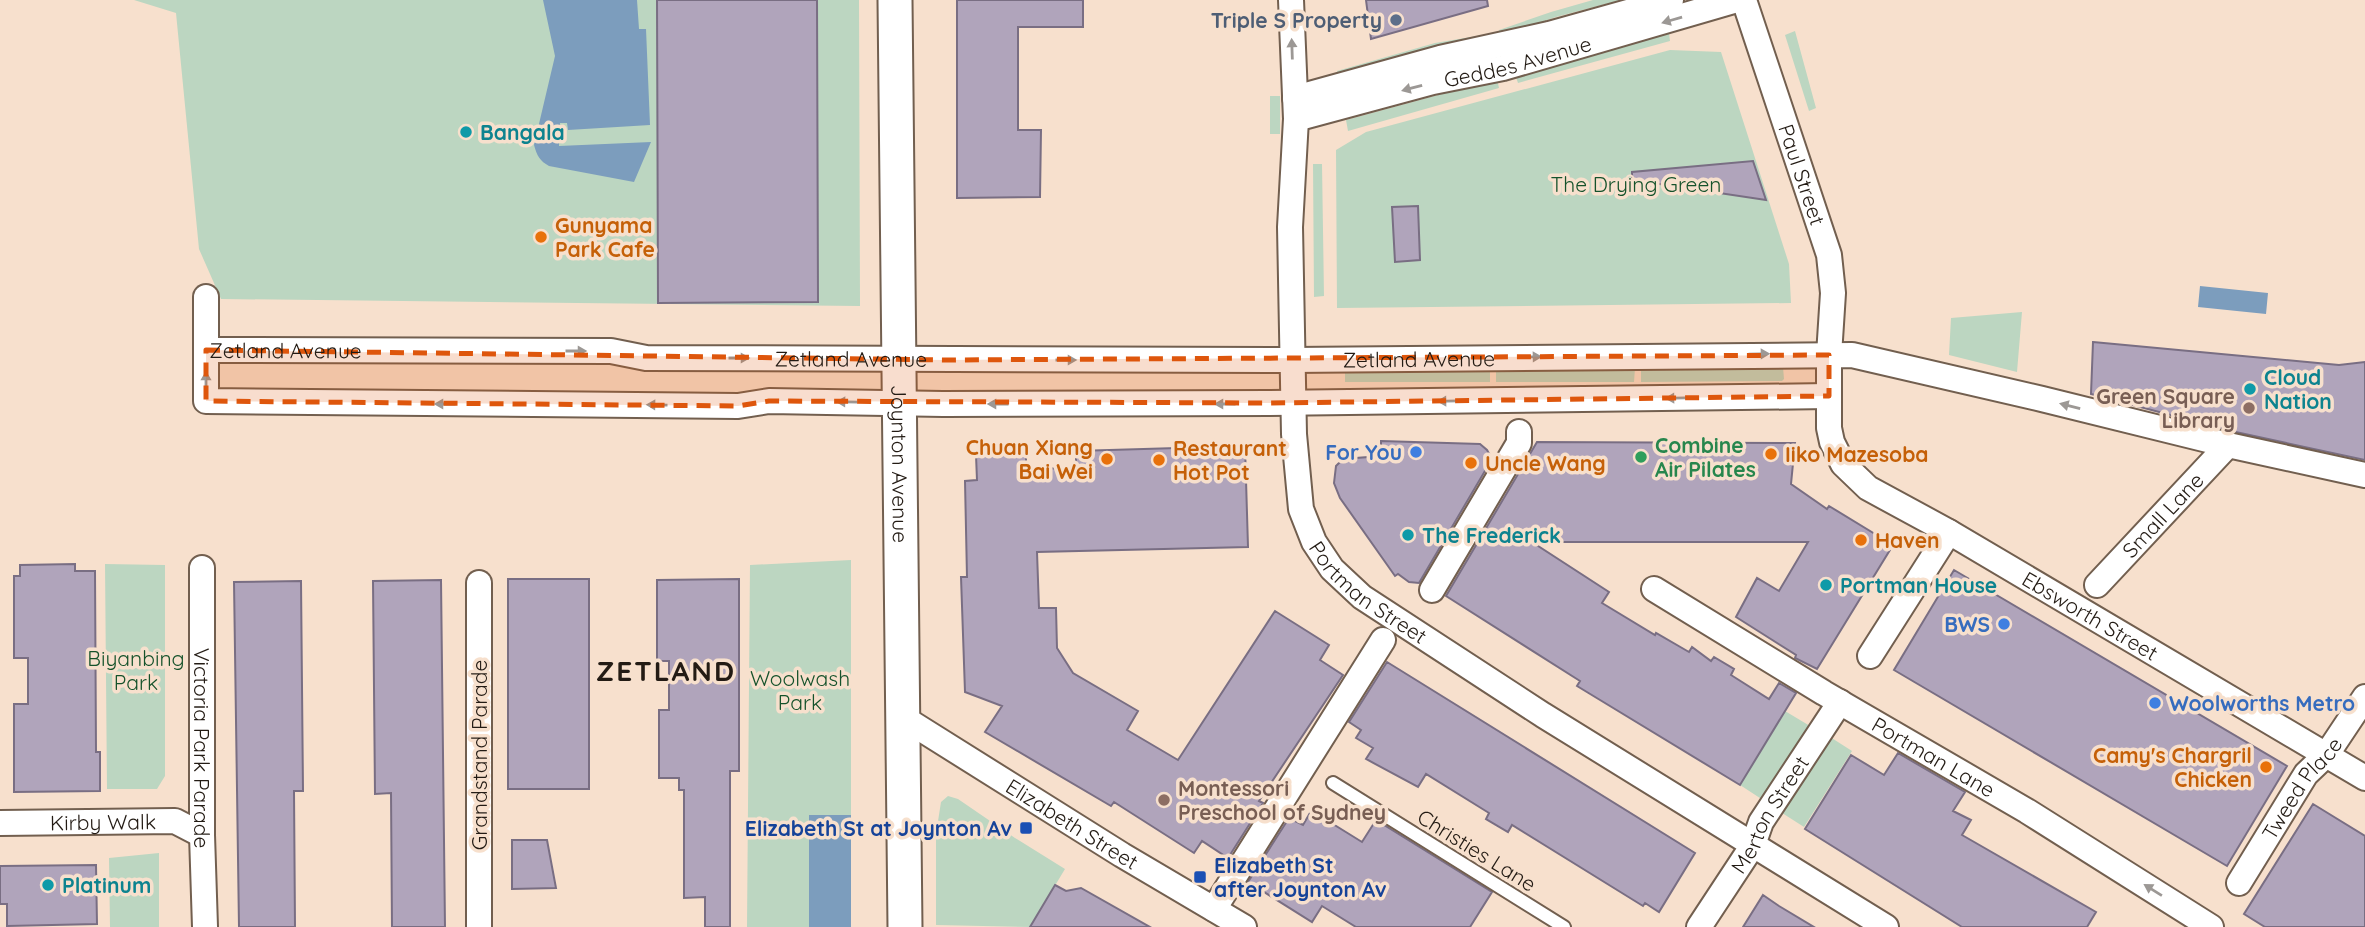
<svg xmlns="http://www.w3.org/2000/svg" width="2365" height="927" font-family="Quicksand,sans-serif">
	<rect width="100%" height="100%" fill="#f7e0cd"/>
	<path fill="#bcd6c1" d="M134 0H859L860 306 221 299 199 249 176 13Z
		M1593 0H1621L1556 17 1501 36 1499 30 1551 12Z
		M1795 31 1816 108 1809 111 1785 35Z
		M1669 33 1670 41 1518 83 1515 74Z
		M1483 35 1484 37 1339 77 1337 71 1435 43Z
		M1670 50 1721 52 1789 264 1791 303 1337 308 1336 150 1366 132Z
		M1497 79 1499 88 1348 131 1346 120Z
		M1270 96H1280V134H1270Z
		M1313 164H1322L1324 296 1314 297Z
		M2022 312 2017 372 1949 355 1951 318Z
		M1783 367 1784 379 1782 381 1641 382V368Z
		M1490 368V382H1345V370Z
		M1496 368H1635L1634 382H1496Z
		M851 560V927H747L750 565Z
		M105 564 165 565V776L157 789H107Z
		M1785 711 1810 726 1763 800 1740 785Z
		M1827 735 1852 751 1804 827 1779 811Z
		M948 796 958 799 1015 838 1065 869 1030 927 936 925V834L941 802Z
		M159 853V927H110L109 858Z"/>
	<path fill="#7c9dbd" d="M543 0H637L639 29H646L650 125 568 130 567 123H560L559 146 651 142 634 182 549 166C540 161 537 156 534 145L555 56Z
		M2200 286 2268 293 2266 314 2198 307Z
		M809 815H851V927H809Z"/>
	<path fill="#b0a4bb" stroke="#796e83" stroke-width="2" d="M657 0H817L818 302 658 303Z
		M957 0H1083V27H1018V130H1041L1040 197 957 198Z
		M1366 0H1487L1488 6 1371 39Z
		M1753 161 1766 200 1632 180V172Z
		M1418 206 1420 260 1395 262 1392 207Z
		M2093 342 2339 365 2365 362V460L2231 431 2091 394Z
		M1381 441 1480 444 1487 450 1492 459 1419 583 1409 582 1398 574 1395 576 1340 498 1334 483 1336 466 1343 459 1381 456Z
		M1537 442 1795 443 1791 484 1827 509 1829 506 1893 545 1817 669 1795 658 1796 655 1736 617 1757 578 1779 591 1808 542H1532L1609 592 1602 603 1655 635 1656 633 1689 652 1692 647 1711 661 1714 657 1734 669 1731 675 1769 699 1779 683 1796 693 1740 785 1577 686 1580 681 1446 596Z
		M1245 446 1248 547 1037 552 1039 608H1056L1057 648 1073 673 1138 711 1127 730 1178 760 1275 611 1329 645 1320 660 1343 675 1259 801 1263 803 1228 858 1202 841 1194 853 1114 802 1111 806 985 732 1002 706 965 692 961 577H967L965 481 977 480 976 455 1026 454V469L1076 468V451Z
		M75 564V571H95L96 752H100V791L14 792V704H28V658H14V576H20V565Z
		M1954 570 2287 766 2227 866 1894 670Z
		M508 579H589V789H508Z
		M739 579V771H730V927H705V897L684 898V790H679V778H659V710H669V661H657V580Z
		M441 580 445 927H392L391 793 375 794 373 581Z
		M301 581 303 791H294L295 927H239L234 582Z
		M1387 662 1695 853 1659 912 1645 903 1643 906 1512 825 1508 832 1486 819 1489 813 1426 774 1418 787 1366 759 1373 748 1356 738 1361 730 1349 722Z
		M1898 753 1965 792 1953 811 1971 820 1962 835 2096 912 2087 927H1962L1805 829 1851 755 1884 775Z
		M2313 804 2365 836V927H2265L2244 914Z
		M1310 813 1326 823 1328 821 1362 842 1376 820 1492 892 1470 927H1356L1322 906 1312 922 1248 882 1289 818 1303 825Z
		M512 840H547L556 888 512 889Z
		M96 865 97 924 7 926V904H0V866Z
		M1055 885 1066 891 1081 888 1150 927H1030Z
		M1763 895 1779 906 1814 927H1743Z"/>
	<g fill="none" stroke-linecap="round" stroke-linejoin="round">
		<defs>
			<path id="lane" d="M1333 783 1564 927"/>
			<g id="street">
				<path id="s1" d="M1291 0 1296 119 1290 227 1294 434 1301 509 1314 542 1332 569 1362 597 1543 715 1886 927"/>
				<path id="s2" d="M1744 0 1829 255 1833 293 1829 355V428L1832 442 1843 464 1868 488 1949 532 2365 778"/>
				<path d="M1295 98 1440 58 1549 34 1671 0"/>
				<path id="s3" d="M1296 119 1433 82 1503 68 1737 0"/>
				<path d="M206 297V350"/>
				<path id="s4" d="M1829 396 1270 403 943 404 769 401 738 406 206 401V350L611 351 646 358 1292 360 1852 355 2042 399 2228 445 2365 475"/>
				<path id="s5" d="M202 568V835L205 927"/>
				<path d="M479 583V927"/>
				<path id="s6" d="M2097 585 2228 445"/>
				<path id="s7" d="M1654 589 1824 693 2027 811 2211 927"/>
				<path d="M1432 590 1519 443V432"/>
				<path d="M1870 656 1949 532"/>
				<path id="s8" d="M902 717 1122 855 1244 927"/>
				<path id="s9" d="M0 823 175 821 202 835"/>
				<path id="s10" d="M2239 883 2306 774 2327 754 2365 697"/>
				<path d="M1214 909 1383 640"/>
				<path id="s11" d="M1699 927 1753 845 1761 822 1840 702"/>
			</g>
			<g id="secondary">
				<path id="s12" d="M895 0 905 927"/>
			</g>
		</defs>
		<use href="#lane" stroke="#725f4f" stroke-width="16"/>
		<use href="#street" stroke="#725f4f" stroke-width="28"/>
		<use href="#secondary" stroke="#725f4f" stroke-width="37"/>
		<use href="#lane" stroke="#fff" stroke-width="12"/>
		<use href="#street" stroke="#fff" stroke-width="24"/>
		<use href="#secondary" stroke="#fff" stroke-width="33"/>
	</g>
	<defs><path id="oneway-solid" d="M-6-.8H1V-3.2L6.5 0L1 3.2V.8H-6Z" transform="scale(1.75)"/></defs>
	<g fill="#9c9895">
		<use href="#oneway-solid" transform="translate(1672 20) rotate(164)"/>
		<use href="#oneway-solid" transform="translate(1292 49) rotate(-92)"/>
		<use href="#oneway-solid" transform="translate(1412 88) rotate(165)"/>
		<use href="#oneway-solid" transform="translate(576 351)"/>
		<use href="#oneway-solid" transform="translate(1759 354) rotate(-1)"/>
		<use href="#oneway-solid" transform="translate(1531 357) rotate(-1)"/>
		<use href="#oneway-solid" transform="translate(739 358)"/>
		<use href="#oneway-solid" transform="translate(1066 360)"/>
		<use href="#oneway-solid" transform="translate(206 382) rotate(-90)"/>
		<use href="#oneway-solid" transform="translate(1676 398) rotate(179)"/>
		<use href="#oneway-solid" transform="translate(1448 401) rotate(179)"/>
		<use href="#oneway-solid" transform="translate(847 402) rotate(-179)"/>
		<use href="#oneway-solid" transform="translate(445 404) rotate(-180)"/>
		<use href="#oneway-solid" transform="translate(998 404) rotate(-180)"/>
		<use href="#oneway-solid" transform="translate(1225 404) rotate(-180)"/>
		<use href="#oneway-solid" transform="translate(657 405) rotate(-179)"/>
		<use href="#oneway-solid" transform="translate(2070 406) rotate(-166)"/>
		<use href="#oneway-solid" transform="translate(2153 890) rotate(-148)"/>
	</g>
	<path fill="#de560c" fill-opacity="0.2" stroke="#de560c" stroke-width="5" stroke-dasharray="14 9" stroke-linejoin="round" d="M206 350 943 360 1829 355V396L1270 403 769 401 738 406 206 401Z"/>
	<circle fill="#5c6f8a" stroke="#f7e0cd" stroke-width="2.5" cx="1396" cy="20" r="7"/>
	<g fill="#0f9aa8" stroke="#f7e0cd" stroke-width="2.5">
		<circle cx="466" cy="132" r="7"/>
		<circle cx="2250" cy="389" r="7"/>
		<circle cx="1408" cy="535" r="7"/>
		<circle cx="1826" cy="585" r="7"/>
		<circle cx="48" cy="885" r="7"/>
	</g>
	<g fill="#e8710a" stroke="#f7e0cd" stroke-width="2.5">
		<circle cx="541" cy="237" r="7"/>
		<circle cx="1771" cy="454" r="7"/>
		<circle cx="1107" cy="459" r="7"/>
		<circle cx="1159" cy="460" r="7"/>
		<circle cx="1471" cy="463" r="7"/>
		<circle cx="1861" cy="540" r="7"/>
		<circle cx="2266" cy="767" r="7"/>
	</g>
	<g fill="#8d6e63" stroke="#f7e0cd" stroke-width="2.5">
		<circle cx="2249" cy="408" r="7"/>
		<circle cx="1164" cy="800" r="7"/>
	</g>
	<g fill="#3f7fe0" stroke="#f7e0cd" stroke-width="2.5">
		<circle cx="1416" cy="452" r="7"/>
		<circle cx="2004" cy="624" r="7"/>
		<circle cx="2155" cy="703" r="7"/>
	</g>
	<circle fill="#2e9e5b" stroke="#f7e0cd" stroke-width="2.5" cx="1641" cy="457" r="7"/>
	<g fill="#1a4fb4" stroke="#f7e0cd" stroke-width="2.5">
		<rect x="1019" y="821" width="14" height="14" rx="3.5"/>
		<rect x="1193" y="870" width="14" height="14" rx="3.5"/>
	</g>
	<g text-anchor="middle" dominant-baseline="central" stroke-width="7" stroke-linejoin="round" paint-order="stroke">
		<g font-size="21" font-weight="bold" fill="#4e5e75" stroke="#f7e0cd" text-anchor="end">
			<text x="1382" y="20">Triple S Property</text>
		</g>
		<g font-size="21" fill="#231b14" stroke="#f7e0cd">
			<text stroke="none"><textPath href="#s3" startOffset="229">Geddes Avenue</textPath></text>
			<text stroke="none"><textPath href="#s2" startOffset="184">Paul Street</textPath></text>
			<text stroke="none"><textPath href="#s4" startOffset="1754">Zetland Avenue</textPath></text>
			<text stroke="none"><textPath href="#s4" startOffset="2320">Zetland Avenue</textPath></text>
			<text stroke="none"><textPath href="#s4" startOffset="2888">Zetland Avenue</textPath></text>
			<text stroke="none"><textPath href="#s12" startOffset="464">Joynton Avenue</textPath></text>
			<text stroke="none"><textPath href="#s6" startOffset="96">Small Lane</textPath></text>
			<text stroke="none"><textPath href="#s1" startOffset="620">Portman Street</textPath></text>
			<text stroke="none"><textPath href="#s2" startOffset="772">Ebsworth Street</textPath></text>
			<text stroke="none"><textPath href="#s5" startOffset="180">Victoria Park Parade</textPath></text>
			<text transform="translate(479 755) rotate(-90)">Grandstand Parade</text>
			<text stroke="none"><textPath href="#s7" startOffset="326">Portman Lane</textPath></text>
			<text stroke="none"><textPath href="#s10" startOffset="114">Tweed Place</textPath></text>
			<text stroke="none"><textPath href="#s11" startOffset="133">Merton Street</textPath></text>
			<text stroke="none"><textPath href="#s9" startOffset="103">Kirby Walk</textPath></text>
			<text stroke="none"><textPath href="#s8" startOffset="201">Elizabeth Street</textPath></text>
			<text transform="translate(1477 850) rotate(32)">Christies Lane</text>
		</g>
		<g font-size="21" font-weight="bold" fill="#0d838f" stroke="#f7e0cd" text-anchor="start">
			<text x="480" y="132">Bangala</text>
			<text x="2264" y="377">Cloud<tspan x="2264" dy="24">Nation</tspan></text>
			<text x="1422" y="535">The Frederick</text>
			<text x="1840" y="585">Portman House</text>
			<text x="62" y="885">Platinum</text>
		</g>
		<g font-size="21" fill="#15522b" stroke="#f7e0cd">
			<text x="1636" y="184">The Drying Green</text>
			<text x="136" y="658">Biyanbing<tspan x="136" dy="24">Park</tspan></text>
			<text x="800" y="678">Woolwash<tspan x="800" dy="24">Park</tspan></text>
		</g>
		<g font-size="21" font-weight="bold" fill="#c56008" stroke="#f7e0cd" text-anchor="start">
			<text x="555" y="225">Gunyama<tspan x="555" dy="24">Park Cafe</tspan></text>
			<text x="1093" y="447" text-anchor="end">Chuan Xiang<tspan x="1093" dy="24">Bai Wei</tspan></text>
			<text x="1173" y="448">Restaurant<tspan x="1173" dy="24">Hot Pot</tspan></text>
			<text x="1785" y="454">Iiko Mazesoba</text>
			<text x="1485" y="463">Uncle Wang</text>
			<text x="1875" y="540">Haven</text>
			<text x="2252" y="755" text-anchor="end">Camy's Chargril<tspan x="2252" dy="24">Chicken</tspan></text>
		</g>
		<g font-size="21" font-weight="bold" fill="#785e54" stroke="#f7e0cd" text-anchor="end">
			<text x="2235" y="396">Green Square<tspan x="2235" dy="24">Library</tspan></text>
			<text x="1178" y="788" text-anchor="start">Montessori<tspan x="1178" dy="24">Preschool of Sydney</tspan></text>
		</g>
		<g font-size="21" font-weight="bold" fill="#27864d" stroke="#f7e0cd" text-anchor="start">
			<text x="1655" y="445">Combine<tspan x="1655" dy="24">Air Pilates</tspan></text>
		</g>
		<g font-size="21" font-weight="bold" fill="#366cbe" stroke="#f7e0cd" text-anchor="end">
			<text x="1402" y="452">For You</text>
			<text x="1990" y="624">BWS</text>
			<text x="2169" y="703" text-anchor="start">Woolworths Metro</text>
		</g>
		<g font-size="21" font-weight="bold" fill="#164399" stroke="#f7e0cd" text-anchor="end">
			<text x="1012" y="828">Elizabeth St at Joynton Av</text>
			<text x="1214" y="865" text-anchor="start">Elizabeth St<tspan x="1214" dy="24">after Joynton Av</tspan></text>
		</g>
		<g font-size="28" font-weight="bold" letter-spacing="2" fill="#231b14" stroke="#f7e0cd">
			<text x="666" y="670">ZETLAND</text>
		</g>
	</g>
</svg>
